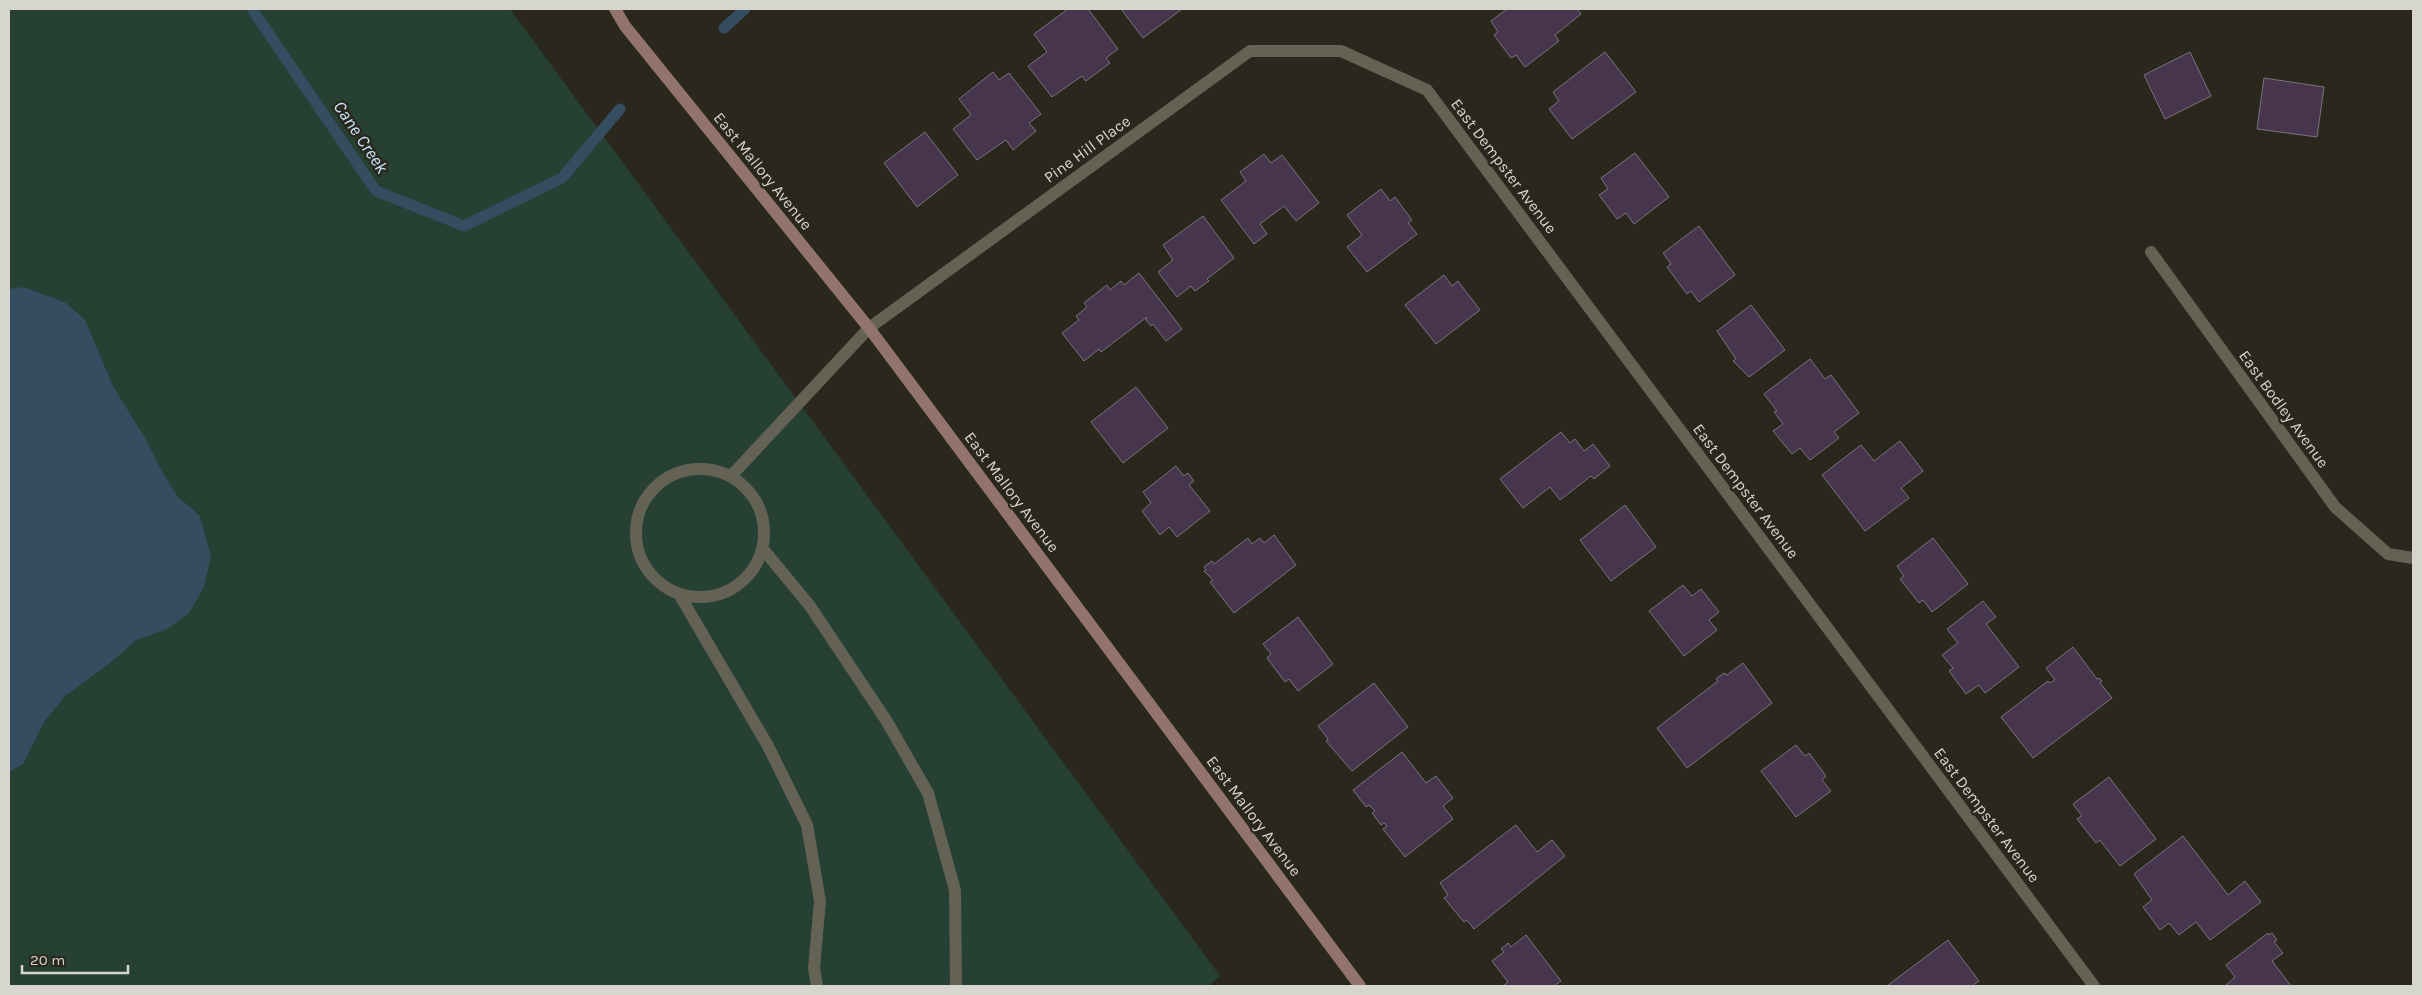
<svg xmlns="http://www.w3.org/2000/svg" width="2422" height="995" font-family="Karla,sans-serif">
	<rect width="100%" height="100%" fill="#2a281c"/>
	<path fill="#264034" d="M9 9H510L1220 976 1209 986H9Z"/>
	<path fill="#344d61" d="M24 287 66 303 85 320 113 386 146 440 161 470 177 496 200 516 211 557 203 589 189 613 167 629 136 640 110 663 65 696 44 722 23 764 9 772V289Z"/>
	<g fill="none" stroke-linecap="round" stroke-linejoin="round">
		<path stroke="#344d61" stroke-width="11" d="M252 9 376 191 464 226 562 178 620 109
			M724 28 745 9"/>
	</g>
	<path fill="#46354c" stroke="#7c737f" d="M1068 9H1088L1118 49 1106 58 1110 63 1086 81 1082 76 1052 97 1028 66 1047 52 1034 34Z
		M1121 9H1182L1143 38Z
		M1507 9H1577L1581 14 1555 35 1559 41 1525 67 1516 55 1511 58 1494 35 1498 32 1491 21Z
		M1605 52 1636 92 1572 139 1549 109 1559 101 1553 92Z
		M2190 52 2211 96 2165 119 2144 75Z
		M993 72 999 80 1009 73 1041 114 1029 123 1036 131 1013 150 1006 140 977 160 953 129 971 115 959 99Z
		M2264 78 2324 87 2317 137 2257 129Z
		M925 132 958 175 917 207 884 163Z
		M1635 153 1669 197 1634 224 1626 213 1617 219 1599 195 1608 189 1601 178Z
		M1264 154 1271 163 1282 155 1319 203 1296 221 1284 206 1260 224 1267 234 1254 244 1221 200 1246 181 1240 172Z
		M1381 189 1390 201 1395 197 1412 220 1408 223 1417 234 1367 272 1347 247 1362 235 1347 215Z
		M1203 216 1234 258 1207 279 1209 281 1195 291 1191 286 1177 297 1158 272 1173 260 1163 245Z
		M1699 226 1735 275 1699 302 1691 291 1687 294 1667 267 1671 264 1663 253Z
		M1139 273 1182 329 1166 341 1153 324 1151 326 1146 320 1147 317 1101 352 1099 349 1084 361 1062 333 1079 320 1076 316 1087 307 1084 303 1107 285 1110 290 1121 281 1124 285Z
		M1444 275 1452 286 1458 281 1480 310 1436 344 1405 305Z
		M1751 305 1785 350 1749 377 1733 361 1736 359 1717 331Z
		M1810 359 1825 379 1831 375 1859 413 1834 432 1839 438 1810 460 1800 448 1792 454 1773 431 1783 424 1774 412 1777 411 1764 394Z
		M1136 387 1168 428 1123 463 1091 422Z
		M1561 432 1570 443 1575 439 1584 451 1593 444 1610 466 1594 479 1591 476 1560 500 1550 487 1523 508 1500 479Z
		M1900 441 1923 471 1901 488 1909 498 1865 531 1822 475 1861 445 1874 461Z
		M1176 466 1184 476 1188 473 1194 481 1189 485 1210 511 1177 537 1169 527 1160 535 1142 511 1151 503 1143 492Z
		M1625 505 1656 547 1611 581 1580 540Z
		M1274 535 1296 565 1234 613 1210 582 1213 580 1204 571 1206 570 1204 567 1212 561 1214 564 1248 538 1252 544 1260 538 1264 543Z
		M1933 538 1968 584 1932 612 1923 600 1919 603 1900 579 1904 576 1897 566Z
		M1683 585 1692 596 1701 589 1719 612 1709 620 1717 630 1684 656 1649 611Z
		M1983 601 1996 617 1986 624 2019 667 1985 693 1979 685 1966 694 1949 671 1953 668 1942 655 1958 643 1947 629Z
		M1298 617 1333 664 1298 691 1289 679 1285 682 1267 658 1271 654 1263 644Z
		M2073 647 2097 679 2099 678 2102 681 2100 683 2112 698 2033 758 2001 717 2048 681 2050 683 2055 680 2046 668Z
		M1743 663 1772 703 1687 768 1657 728 1718 681 1716 679 1724 673 1727 675Z
		M1374 683 1408 727 1352 771 1326 741 1328 739 1318 726Z
		M1796 745 1805 756 1809 753 1826 776 1822 780 1831 791 1796 817 1761 771Z
		M1402 752 1426 783 1436 776 1453 798 1443 806 1453 819 1405 857 1383 829 1387 826 1384 823 1381 825 1372 813 1375 811 1369 805 1366 807 1353 790Z
		M2109 777 2156 839 2120 866 2100 840 2096 843 2077 819 2082 816 2073 804Z
		M1516 825 1537 852 1552 840 1565 856 1474 929 1467 920 1464 922 1444 898 1448 895 1440 883Z
		M2183 836 2228 895 2245 881 2261 902 2210 940 2196 922 2179 935 2169 923 2160 930 2143 907 2152 900 2134 874Z
		M2268 933 2269 935 2272 933 2277 940 2274 942 2283 953 2272 961 2291 986H2227L2226 985 2235 977 2226 965Z
		M1526 935 1561 981 1554 986H1503L1508 982 1492 961 1504 952 1501 949 1508 943 1511 947Z
		M1948 940 1979 981 1972 986H1887Z"/>
	<g fill="none" stroke-linecap="round" stroke-linejoin="round">
		<path stroke="#646254" stroke-width="12" d="M636 533a64 64 0 1 1 128 0a64 64 0 1 1-128 0Z
			M732 475 869 328
			M763 549 810 606 886 720 928 793 955 890 956 986
			M679 594 768 746 807 825 820 901 814 968 817 986"/>
		<path stroke="#646254" stroke-width="12" d="M2151 252 2335 507 2388 554 2413 558
			M869 328 1250 51H1341L1427 90 2094 986"/>
		<path stroke="#92746d" stroke-width="12" d="M615 9 625 26 869 328 1360 986"/>
	</g>
	<g text-anchor="middle" dominant-baseline="central" stroke-width="5" stroke-linejoin="round" paint-order="stroke">
		<g font-size="16" fill="#d7d6ce" stroke="#2a281c">
			<text transform="translate(1087 149) rotate(-36)">Pine Hill Place</text>
			<text transform="translate(1504 166) rotate(53)">East Dempster Avenue</text>
			<text transform="translate(763 171) rotate(51)">East Mallory Avenue</text>
			<text transform="translate(2284 409) rotate(54)">East Bodley Avenue</text>
			<text transform="translate(1746 491) rotate(53)">East Dempster Avenue</text>
			<text transform="translate(1012 492) rotate(53)">East Mallory Avenue</text>
			<text transform="translate(1987 815) rotate(53)">East Dempster Avenue</text>
			<text transform="translate(1254 816) rotate(53)">East Mallory Avenue</text>
		</g>
		<g font-size="18" font-style="italic" fill="#c4e2fa" stroke="#2a281c">
			<text transform="translate(361 137) rotate(56)">Cane Creek</text>
		</g>
	</g>
	<rect width="2422" height="995" fill="none" stroke="#d7d6ce" stroke-width="20"/>
	<path d="M22 965v8h106v-8" fill="none" stroke="#d7d6ce" stroke-width="2.5"/>
	<text x="30" y="965" font-size="15" fill="#d7d6ce" stroke="#2a281c" stroke-width="4" paint-order="stroke">20 m</text>
</svg>
